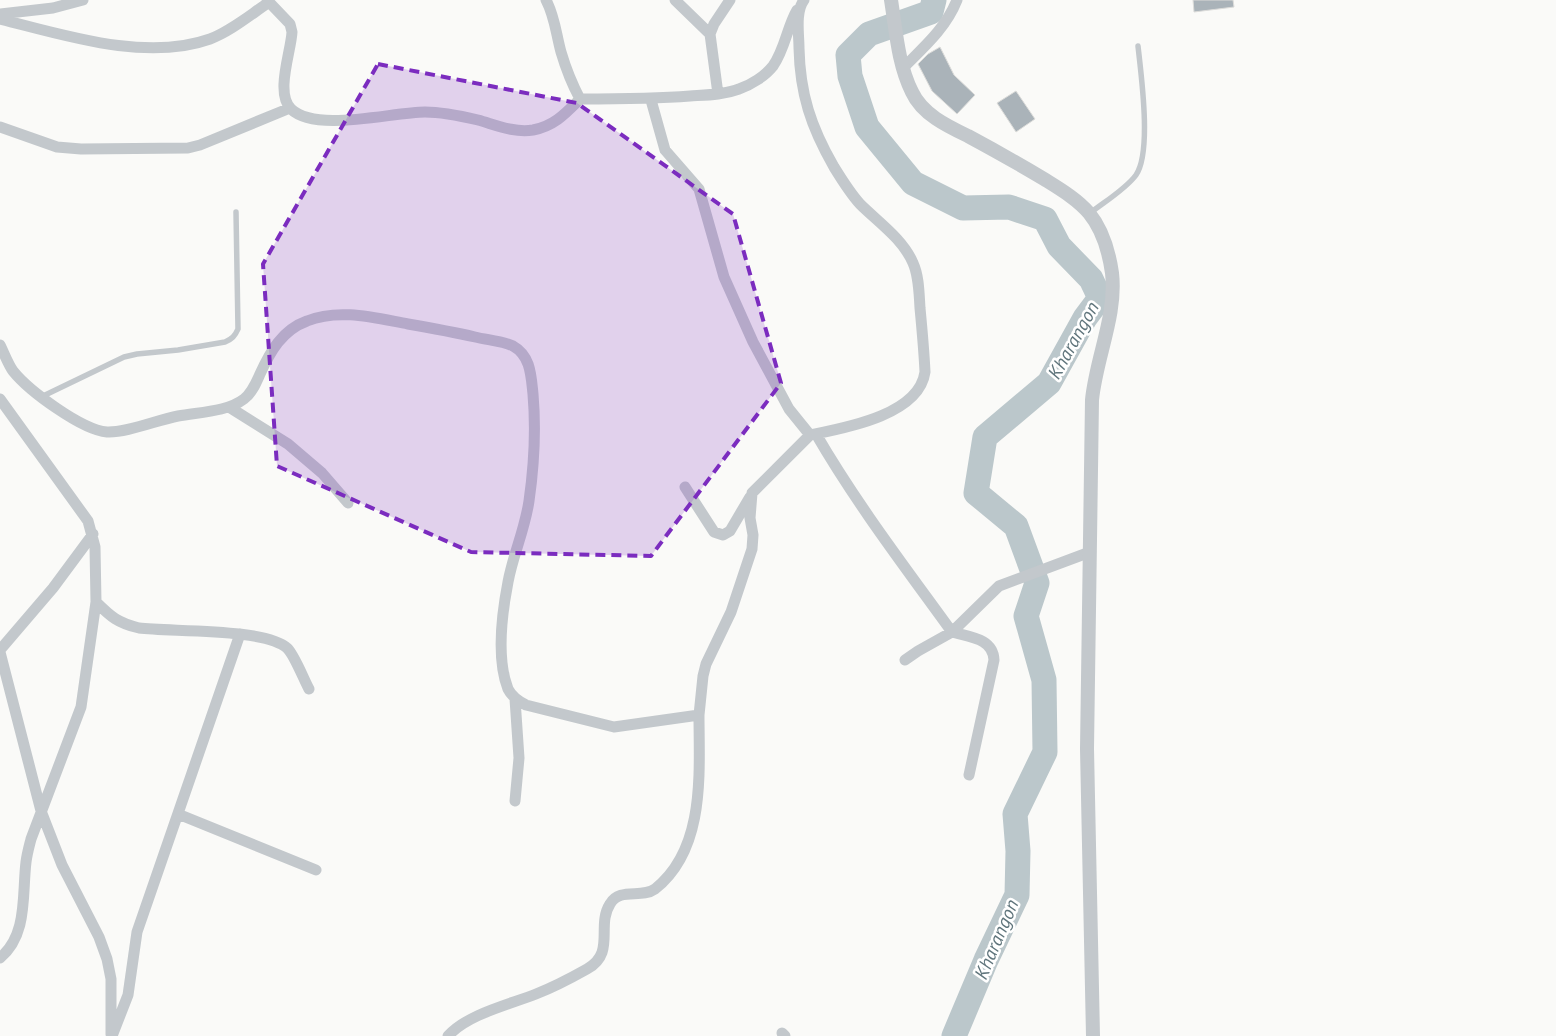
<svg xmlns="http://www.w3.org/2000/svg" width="1556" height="1036" font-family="'PT Sans',sans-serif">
	<rect width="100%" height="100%" fill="#fafaf8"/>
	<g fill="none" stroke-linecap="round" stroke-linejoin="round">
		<path stroke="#bbc7cb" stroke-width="25" d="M934 0 931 12 869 34 848 55 850 76 867 127 913 183 963 208 1009 207 1045 219 1059 246 1091 279 1100 298 1085 318 1049 383 985 437 976 493 1016 526 1037 583 1026 616 1044 680 1045 752 1015 814 1018 851 1017 895 986 960 954 1036"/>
	</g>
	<path fill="#aab3b9" stroke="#dcdcda" d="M1193 0H1233L1234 7 1194 12Z
		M940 47 954 75 975 95 957 114 932 91 918 64 928 54Z
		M1016 91 1035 119 1016 132 997 103Z"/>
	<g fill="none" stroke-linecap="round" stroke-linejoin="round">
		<path stroke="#c3c8cc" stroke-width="5.5" d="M1089 214C1104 202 1126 189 1136 175 1152 152 1141 74 1138 46
			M41 397 124 357 137 354 178 350 225 342C232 339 235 336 238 329L236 212"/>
		<path stroke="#c3c8cc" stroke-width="11" d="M267 0 290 24 292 32C291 52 275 93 291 109 316 133 392 112 425 112 443 112 461 116 478 120 496 125 514 133 533 130 554 126 565 114 580 99 617 99 653 99 690 96 706 95 723 95 739 89 751 85 765 76 773 66 785 49 787 27 797 10
			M546 0C555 17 556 34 561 52 566 69 572 84 580 99
			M675 0 710 34
			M0 14 53 8 83 0
			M0 19C64 35 146 62 210 39 231 31 250 15 268 3
			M903 68C924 47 946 28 957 0
			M718 94 710 34 714 24 730 0
			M651 100 665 150 699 189 724 277 753 342 789 409 810 435C845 428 919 415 925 372 924 351 922 329 920 308 919 293 919 276 913 263 903 239 878 222 860 204 850 193 842 180 834 167 811 127 800 94 799 48 799 34 795 12 804 0
			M0 127 57 147 81 149 188 148 200 145 290 108
			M0 345C4 353 8 364 13 371 29 391 82 430 107 432 127 433 157 420 178 416 199 412 227 412 244 399 252 393 256 383 260 374 270 352 282 330 307 321 339 308 375 318 408 324 431 328 453 332 475 337 487 340 503 341 513 346 531 356 531 376 533 394 536 429 534 466 529 501 525 529 513 555 508 582 502 613 496 658 508 689 512 697 518 701 526 705L614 727 699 715 703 676 706 664 731 612 752 549 753 535 750 518 752 493 810 435
			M0 399 88 521 95 547 96 602 81 707 31 839C29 847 27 854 26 862 22 895 28 935 0 958
			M229 407 288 444 322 473 348 503
			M816 434C856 503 905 567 952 632L999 586 1090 552
			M685 487 714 532 723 535 730 531 750 497
			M96 602C111 617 118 623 139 628 171 632 265 628 287 648 294 654 304 680 309 689
			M0 650 53 588 93 534
			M0 652 41 811 62 865 99 937 107 959 111 979V1034
			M905 660 918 651 952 632C969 637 993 638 994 660L969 775
			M515 801 519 758 515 699
			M178 814 316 870
			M782 1033 785 1036
			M112 1036 128 995 137 932 240 634
			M448 1036C468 1014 508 1005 536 994 554 987 571 978 587 969 616 953 596 926 610 904 620 887 641 899 655 889 706 849 699 772 699 715"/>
		<path stroke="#c3c8cc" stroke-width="14" d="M891 0C896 31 898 64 912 92 922 114 947 126 968 136 994 150 1019 164 1044 179 1060 189 1077 199 1089 213 1103 230 1109 252 1112 273 1117 315 1096 358 1092 400L1087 749 1093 1036"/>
	</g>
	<path fill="#7b2cbf" fill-opacity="0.2" stroke="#7b2cbf" stroke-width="4" stroke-dasharray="10 6" stroke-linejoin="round" d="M378 64 577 103 733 214 781 383 651 556 471 552 277 466 263 264Z"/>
	<g text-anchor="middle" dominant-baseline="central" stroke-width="5" stroke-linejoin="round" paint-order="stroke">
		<g font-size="19" font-style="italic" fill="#60757c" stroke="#fff">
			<text transform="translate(1073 340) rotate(-61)">Kharangon</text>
			<text transform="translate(996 939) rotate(-67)">Kharangon</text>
		</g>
	</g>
</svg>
